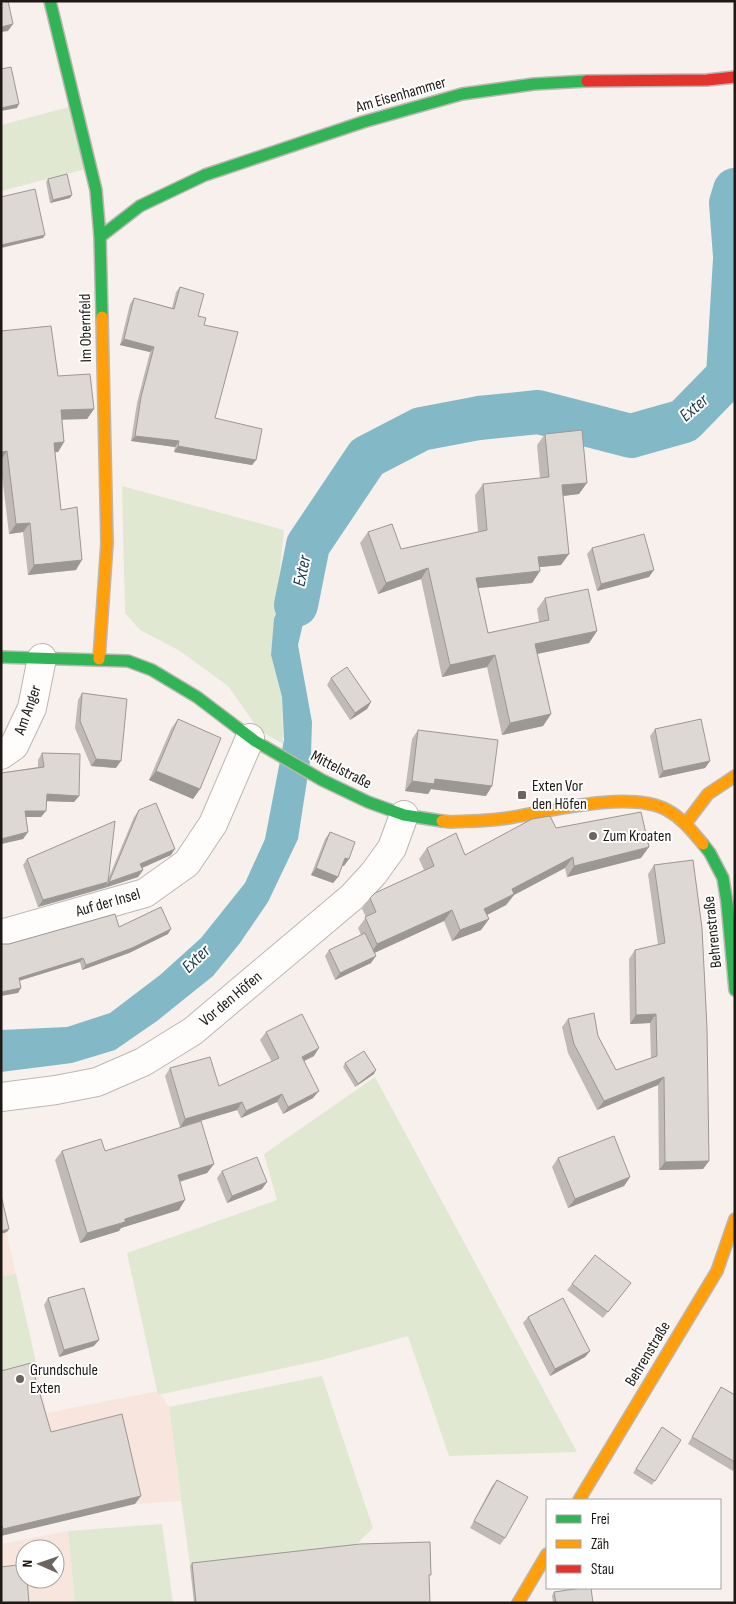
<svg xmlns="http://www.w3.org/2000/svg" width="736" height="1604" font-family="'Sofia Sans Condensed',sans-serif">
	<rect width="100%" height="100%" fill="#f8f0ed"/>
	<path fill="#f7e5de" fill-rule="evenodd" d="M1 1208 47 1413 158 1391 169 1407 181 1501 135 1504 1 1536Z
		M68 1531 75 1603H1V1544ZM25 1549H55V1579H25Z"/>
	<path fill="#e0e8d2" d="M69 107 86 169 1 191V125Z
		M122 486 284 530 271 655 282 697 283 744 259 730 228 686 180 651 140 630 125 613Z
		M375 1077 577 1452 449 1456 408 1336 322 1360 158 1395 127 1253 277 1200 264 1154Z
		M16 1274 37 1367 1 1373V1277Z
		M322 1376 373 1528 353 1548 190 1566 169 1407Z
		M162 1524 173 1603H75L68 1531Z"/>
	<path fill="#83b9c7" d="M308 545 313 581 298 645 312 722 311 755 298 839 268 902 240 943 213 976 157 1021 115 1050 72 1063 1 1072V1030L67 1027 110 1013 160 975 201 938 245 883 265 839 284 740 282 697 271 655 274 619 288 581Z"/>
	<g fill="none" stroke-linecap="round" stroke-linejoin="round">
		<path stroke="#83b9c7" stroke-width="44" d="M735 190 731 203 735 256
			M296 605 308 545 367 457 421 429 479 418 538 412 631 436 684 421 728 376 735 259"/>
		<defs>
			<path id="street" d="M1 755 14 746 32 708 42 658
				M1 934 145 893 187 863 213 824 250 738
				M1 1097 56 1090 97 1082 143 1062 193 1031 352 897 374 873 392 848 404 815"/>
			<path id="fast" d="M50 1 96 190 100 237 102 317
				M100 237 140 206 205 175 363 122 462 94 534 84 587 81
				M1 657 128 661 152 670 197 697 255 741 322 780 368 802 404 815 442 821
				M703 844 710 853 723 878 727 903 735 990"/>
			<path id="slow" d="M99 659 107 543 102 317
				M442 821 451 822C470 821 490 821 508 818 549 811 630 790 667 810 682 818 692 831 703 844
				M686 823 708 794 735 776
				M579 1500 717 1271 735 1219
				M518 1603 547 1554"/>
			<path id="jam" d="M587 81 707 80 735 77"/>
		</defs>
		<use href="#street" stroke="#bcb6b3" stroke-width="30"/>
		<use href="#fast" stroke="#bcb6b3" stroke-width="14"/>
		<use href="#slow" stroke="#bcb6b3" stroke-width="14"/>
		<use href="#jam" stroke="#bcb6b3" stroke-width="14"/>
		<use href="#street" stroke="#fefdfc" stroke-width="28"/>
		<use href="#fast" stroke="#30b455" stroke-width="11"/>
		<use href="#slow" stroke="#ff9f0a" stroke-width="11"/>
		<use href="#jam" stroke="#e5322d" stroke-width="11"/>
	</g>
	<path fill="#bfbab6" d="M48 179 70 198 50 203 46 182Z
		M180 287 204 325 215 418 256 460 252 465 174 452 175 447 131 441 137 403 150 352 120 345 130 304 134 298 172 308 176 292Z
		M1 331 58 376 94 409 87 419H62L64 442 58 452H55L61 510 76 570 28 575 23 532 9 534 1 467Z
		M545 434 579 494 563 496 561 565 539 567 540 571 532 583 478 588 488 633 539 622 537 609 545 598 597 631 589 643 537 654 551 714 543 726 502 735 487 667 442 677 421 579 378 594 360 543 368 532 401 549 478 532 475 495 483 484 540 478 537 445Z
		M592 548 649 577 597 591 587 554Z
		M331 678 371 702 367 709 350 720 327 685Z
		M82 693 116 768 91 766 75 728 78 700Z
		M178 719 200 789 193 799 149 780 171 729Z
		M655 729 710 761 705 768 659 778 650 736Z
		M418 730 486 796 431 789 428 794 405 791 412 739Z
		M42 753 79 796 74 802 46 801 41 817H26L28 832 23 839 1 844V773L38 767V760Z
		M139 810 171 855 142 868 143 870 138 877 104 888V887V888L38 907 23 865 27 859 109 877 134 817Z
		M556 828 641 858 567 877 565 868 514 895 506 905 487 915 489 919 481 930 452 941 444 921 374 953 371 963 335 980 325 956 329 950 361 935 358 928 366 917 362 909 370 898 424 870 419 859 427 848 465 855Z
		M330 832 344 866 342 865 338 877 333 883 311 875 325 839Z
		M654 865 709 1161 703 1169 659 1170 658 1085 597 1110 568 1053 562 1027 568 1019 598 1036 616 1070 651 1058 650 1023 630 1024 629 959 635 950 658 945 648 874Z
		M119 927 168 934 129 953 82 970 80 962 19 981 18 993 9 944Z
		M266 1032 314 1056 304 1061 313 1098 283 1114 277 1102 241 1118 237 1110 180 1127 165 1076 170 1068 219 1086 272 1062 260 1040Z
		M345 1063 374 1074 355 1087 343 1067Z
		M62 1151H105L214 1164 207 1173 180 1182 179 1210 121 1228 119 1231 80 1243 55 1160Z
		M558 1158 630 1177 624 1186 568 1208 552 1167Z
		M222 1171 262 1189 227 1203 217 1178Z
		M631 1283 603 1318 567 1290 572 1284Z
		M48 1298 94 1346 59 1357 44 1305Z
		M528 1317 590 1351 585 1357 550 1376 523 1323Z
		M721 1387 735 1395V1468L733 1471 688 1444Z
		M662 1427 681 1440 652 1485 633 1473Z
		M497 1480 505 1538 500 1545 470 1528 492 1486Z
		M192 1563 429 1579 430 1603H194L190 1566Z
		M554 1592 593 1603H553L552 1596Z"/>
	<path fill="#9b9794" d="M13 24 8 31 1 32V27Z
		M19 104 17 108 1 111V108Z
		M72 195 70 198 50 203 53 200Z
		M45 235 43 238 1 248V245Z
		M124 339 154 347 150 352 120 345Z
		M94 409 87 419 54 420 61 410Z
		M135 436 179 441 175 447 131 441Z
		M64 442 58 452 47 453 54 443Z
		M178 446 256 460 252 465 174 452Z
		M7 451 1 460V452Z
		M587 483 579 494 554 497 562 485Z
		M30 523 23 532 9 534 16 524Z
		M569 554 561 565 530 568 538 557Z
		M82 560 76 570 28 575 34 565Z
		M428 568 421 579 378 594 386 583Z
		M654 570 649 577 597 591 601 584Z
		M540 571 532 583 468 589 476 578Z
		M597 631 589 643 527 656 535 644Z
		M495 655 487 667 442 677 450 665Z
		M371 702 367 709 350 720 355 713Z
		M551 714 543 726 502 735 510 723Z
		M96 759 121 761 116 768 91 766Z
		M710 761 705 768 659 778 663 771Z
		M156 771 200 789 193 799 149 780Z
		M435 779 492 786 486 796 431 789 428 794 405 791 412 781Z
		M47 794 79 796 74 802 42 801Z
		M25 811H46L41 817H21Z
		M28 832 23 839 1 844V839Z
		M649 847 641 858 567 877 574 866Z
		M175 849 171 855 135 871 140 864Z
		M573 857 565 868 514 895 506 905 477 920 484 909 512 889Z
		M345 858 349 859 344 866 341 865Z
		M316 868 338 877 333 883 311 875Z
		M143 870 138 877 104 888 109 882Z
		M108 882 104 888 38 907 43 900Z
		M452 910 444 921 370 955 377 944Z
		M489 919 481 930 452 941 460 930Z
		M171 929 168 934 129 953 82 970 86 965Z
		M376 956 371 963 335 980 340 973Z
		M83 958 80 962 15 982 19 978Z
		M21 988 18 993 1 996V992Z
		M656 1014 650 1023 630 1024 636 1015Z
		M319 1048 314 1056 296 1065 302 1057Z
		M376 1070 374 1074 355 1087 358 1084Z
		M664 1077 658 1085 597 1110 604 1101Z
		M319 1091 313 1098 283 1114 288 1107Z
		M282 1094 277 1102 241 1118 246 1111Z
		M242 1102 237 1110 180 1127 185 1119Z
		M709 1161 703 1169 659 1170 665 1162Z
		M214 1164 207 1173 171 1184 178 1175Z
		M630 1177 624 1186 568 1208 575 1199Z
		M267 1182 262 1189 227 1203 232 1196Z
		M185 1200 179 1210 121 1228 119 1231 80 1243 87 1233 125 1219Z
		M9 1229 7 1232 1 1234V1231Z
		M99 1340 94 1346 59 1357 64 1350Z
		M590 1351 585 1357 550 1376 555 1369Z
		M141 1496 135 1504 1 1536V1531L3 1529Z"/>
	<path fill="#ded8d4" stroke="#9b9794" d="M1 1H8L13 24 1 27Z
		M11 67 19 104 1 108V69Z
		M67 174 72 195 53 200 48 179Z
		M35 189 45 235 1 245V197Z
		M180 287 204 294 198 316 206 318 204 325 238 332 215 418 262 429 256 460 178 446 179 441 135 436 141 397 154 347 124 339 134 298 174 309Z
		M51 326 58 376 90 374 94 409 61 410 64 442 54 443 61 510 77 507 82 560 34 565 30 523 16 524 7 451 1 452V331Z
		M582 430 587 483 562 485 569 554 538 557 540 571 476 578 488 633 549 620 545 598 588 589 597 631 535 644 551 714 510 723 495 655 450 665 428 568 386 583 368 532 392 524 401 549 487 530 483 484 549 477 545 434Z
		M644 534 654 570 601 584 592 548Z
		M347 667 371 702 355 713 331 678Z
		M82 693 127 699 121 761 96 759 80 721Z
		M178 719 221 738 200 789 156 771Z
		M701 719 710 761 663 771 655 729Z
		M418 730 498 740 492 786 435 779 434 784 412 781Z
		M42 753 80 754 79 796 47 794 46 811H25L28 832 1 839V773L44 767Z
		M156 803 175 849 140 864 143 870 109 882 139 810Z
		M641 812 649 847 574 866 573 857 512 889 514 894 484 909 489 919 460 930 452 910 377 944 365 917 376 912 370 898 375 893 434 866 427 848 456 833 465 855 532 819 550 816 556 828Z
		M115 821 108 882 43 900 27 859Z
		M330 832 355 842 349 859 345 858 338 877 316 868Z
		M693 860 702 928 707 1028 709 1161 665 1162 664 1077 604 1101 574 1044 568 1019 594 1013 598 1036 616 1070 657 1056 656 1014 636 1015 635 950 665 943 654 865Z
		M161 907 171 929 132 948 86 965 83 958 19 978 21 988 1 992V944H9L115 914 119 927Z
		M365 933 376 956 340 973 329 950Z
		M302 1014 319 1048 302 1057 319 1091 288 1107 282 1094 246 1111 242 1102 185 1119 170 1068 210 1057 219 1086 279 1058 266 1032Z
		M364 1051 376 1070 358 1084 345 1063Z
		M201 1121 214 1164 178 1175 185 1200 125 1219V1222L87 1233 62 1151 101 1139 105 1151Z
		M614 1136 630 1177 575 1199 558 1158Z
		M257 1157 267 1182 232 1196 222 1171Z
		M1 1195 9 1229 1 1231Z
		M595 1255 631 1283 608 1312 572 1284Z
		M84 1288 99 1340 64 1350 48 1298Z
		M563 1298 590 1351 555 1369 528 1317Z
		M31 1363 51 1432 122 1414 141 1496 3 1529 1 1523V1371Z
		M721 1387 735 1395V1462L692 1437Z
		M662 1427 681 1440 655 1481 636 1469Z
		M497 1480 528 1497 505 1538 474 1521Z
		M430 1542 431 1575H429L430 1603H196L192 1563 360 1544Z
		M25 1564V1579H27L29 1603H1V1567Z
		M582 1588H591L593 1603H556L554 1592Z"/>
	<g fill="#6b6461" stroke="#fff" stroke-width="2">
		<rect x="517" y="790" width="10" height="10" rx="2.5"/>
		<circle cx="593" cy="836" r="5"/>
		<circle cx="20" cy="1379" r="5"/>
	</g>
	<g text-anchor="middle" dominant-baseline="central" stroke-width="4" stroke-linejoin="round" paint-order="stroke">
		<g font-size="16" fill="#1f1916" stroke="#fff">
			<text transform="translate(401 95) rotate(-16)">Am Eisenhammer</text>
			<text transform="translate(86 328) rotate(-91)">Im Obernfeld</text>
			<text transform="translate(28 710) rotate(-70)">Am Anger</text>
			<text transform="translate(341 770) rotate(27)">Mittelstraße</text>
			<text transform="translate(108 903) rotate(-16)">Auf der Insel</text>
			<text transform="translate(713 932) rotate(-96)">Behrenstraße</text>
			<text transform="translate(231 999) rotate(-40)">Vor den Höfen</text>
			<text transform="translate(648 1354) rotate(-59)">Behrenstraße</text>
		</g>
		<g font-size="16" fill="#1f1916" stroke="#fff" text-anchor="start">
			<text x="532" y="786">Exten Vor<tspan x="532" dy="18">den Höfen</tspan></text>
			<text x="603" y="836">Zum Kroaten</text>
			<text x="30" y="1370">Grundschule<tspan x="30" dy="18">Exten</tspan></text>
		</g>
		<g font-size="18" font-style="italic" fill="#163b46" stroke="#fff">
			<text transform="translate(694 408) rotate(-41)">Exter</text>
			<text transform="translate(302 571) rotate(-78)">Exter</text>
			<text transform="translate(196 959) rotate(-44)">Exter</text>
		</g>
	</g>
	<rect width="736" height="1604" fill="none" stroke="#1f1916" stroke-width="5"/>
	<rect x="546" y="1499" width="175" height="90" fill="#ffffff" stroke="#a5a3a2"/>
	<rect x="556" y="1515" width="25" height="8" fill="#30b455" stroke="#a5a3a2"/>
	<text x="591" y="1524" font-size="15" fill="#1f1916">Frei</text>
	<rect x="556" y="1540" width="25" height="8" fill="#ff9f0a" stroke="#a5a3a2"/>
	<text x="591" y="1549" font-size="15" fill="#1f1916">Zäh</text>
	<rect x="556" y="1565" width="25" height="8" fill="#e5322d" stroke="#a5a3a2"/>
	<text x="591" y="1574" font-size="15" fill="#1f1916">Stau</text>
	<g transform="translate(40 1564) rotate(272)"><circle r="24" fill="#ffffff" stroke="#a5a3a2"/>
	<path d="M0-4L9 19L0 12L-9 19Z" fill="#6b6461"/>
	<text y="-8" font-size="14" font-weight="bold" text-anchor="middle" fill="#1f1916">N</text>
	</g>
</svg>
